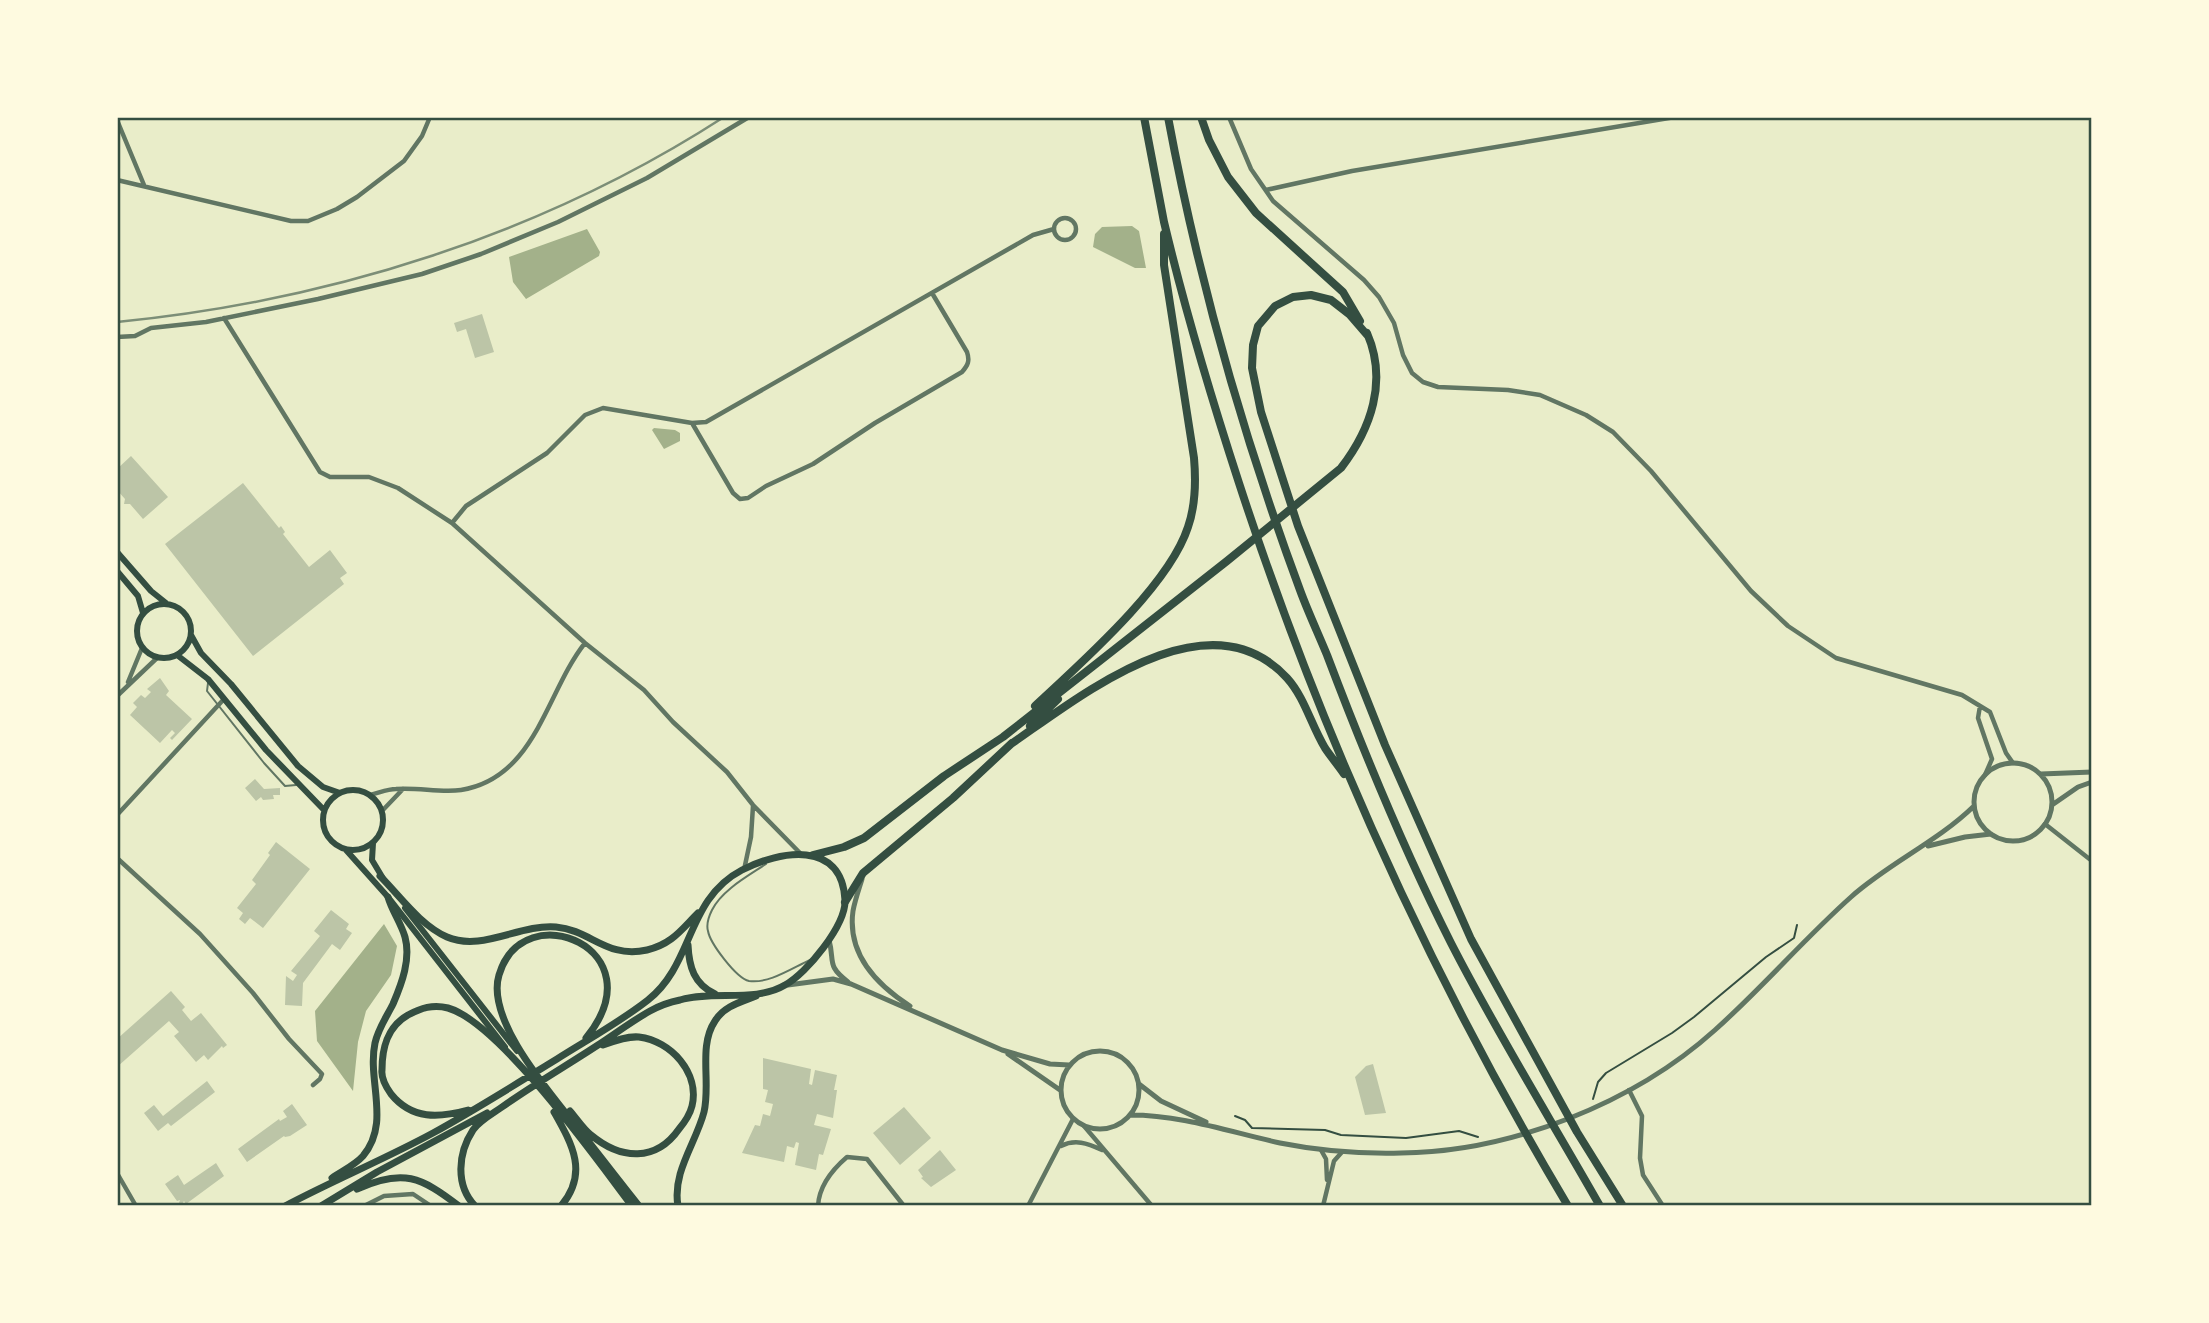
<svg xmlns="http://www.w3.org/2000/svg" width="2209" height="1323" font-family="'Varela Round',sans-serif">
	<rect width="100%" height="100%" fill="#e9edc9"/>
	<path fill="#a3b18a" d="M1132 226 1139 231 1146 268H1135L1093 247 1095 234 1102 227Z
		M587 229 600 252 599 256 526 299 513 282 509 257Z
		M654 428 675 430 680 433V441L664 449 652 430Z
		M384 924 397 946 391 975 366 1011 358 1042 353 1091 317 1041 315 1011Z"/>
	<path fill="#bcc5a7" d="M482 314 494 352 475 358 466 329 457 332 454 323Z
		M131 456 168 497 143 519 130 504H124L125 499 117 490V469Z
		M243 483 279 528 281 526 285 532 283 534 309 567 330 550 347 573 340 578 344 584 253 656 165 544Z
		M160 678 169 691 166 695 192 719 172 740 170 738 175 733 172 730 160 743 130 715 137 707 133 703 141 695 145 698 151 692 147 689Z
		M255 779 264 789 280 788V795H273L274 799 263 800 261 797 256 801 245 788Z
		M276 842 310 869 263 928 250 918 245 924 239 919 243 913 237 908 256 884 252 880 270 855 268 853Z
		M331 910 349 924 346 929 352 933 340 950 332 944 303 983 302 1006 285 1005 286 976 293 981 297 975 291 971 320 936 314 931Z
		M171 991 185 1007 182 1010 191 1021 201 1013 227 1045 223 1048 222 1046 208 1060 204 1055 196 1062 174 1036 179 1032 169 1021 117 1067V1039Z
		M763 1058 811 1069 809 1084 812 1085 815 1070 837 1075 834 1090H837L833 1118 817 1114 814 1125 831 1129 823 1155 819 1154 816 1170 795 1165 799 1143 796 1142 794 1148 787 1146 784 1162 742 1153 755 1125 760 1126 763 1114 770 1116 773 1104 765 1102 768 1090 763 1089Z
		M1373 1064 1386 1113 1365 1115 1355 1077 1366 1066Z
		M207 1081 215 1092 171 1126 168 1123 158 1131 144 1113 154 1105 163 1116Z
		M292 1104 307 1125 290 1136 285 1137 284 1136 247 1162 238 1149 279 1119 280 1121 287 1117 283 1111Z
		M904 1107 931 1138 900 1165 873 1133Z
		M940 1150 956 1170 931 1187 921 1178 923 1177 918 1170Z
		M216 1163 224 1176 186 1204 184 1201 182 1204 179 1203 180 1200 177 1201 165 1184 178 1175 184 1185Z"/>
	<g fill="none" stroke-linecap="round" stroke-linejoin="round">
		<path stroke="#344e41" stroke-width="2" d="M1593 1099 1598 1082 1606 1073 1672 1033 1694 1017 1766 957 1794 938 1797 925
			M1235 1116 1245 1120 1252 1128 1325 1130 1341 1135 1406 1138 1459 1131 1478 1137"/>
		<path stroke="#617663" stroke-width="2" d="M208 683 207 691 264 763 285 786 296 785
			M766 864C748 876 722 890 712 910 709 916 706 924 708 931 710 943 736 978 749 981 769 984 792 968 810 960"/>
		<path stroke="#617663" stroke-width="4.5" d="M1229 117 1251 169 1273 201 1364 280 1379 297 1394 323 1403 355 1412 373 1423 382 1438 387 1508 390 1540 395 1586 415 1613 432 1651 471 1751 591 1788 626 1836 658 1962 695 1990 712 2006 753 2013 763
			M117 120 144 185
			M117 180 291 221H308L337 209 357 197 404 161 422 136 430 117
			M1266 190 1352 171 1675 117
			M1054 229a11 11 0 1 1 22 0a11 11 0 1 1-22 0Z
			M224 318 320 472 330 477H369L398 488 452 523 585 643 644 690 673 722 727 772 753 805 800 853
			M117 337 135 336 151 328 206 322 318 299 422 274 481 254 558 222 647 178 749 117
			M692 423 733 493 740 499 748 498 766 486 813 464 875 423 962 372C968 365 970 361 967 352L932 293
			M452 523 466 506 547 453 585 415 603 408 692 423 706 422 1033 235 1054 229
			M128 682 142 648
			M117 696 157 658
			M1980 706 1978 718 1992 759 1985 775
			M370 795C379 793 387 789 396 789 418 787 440 793 461 790 536 778 546 692 585 643
			M382 811 403 789
			M117 815 224 699
			M2045 824 2092 861
			M117 858 200 934 253 993 289 1039 322 1074 320 1079 313 1085
			M744 870 751 837 753 806
			M1629 1090 1642 1116 1640 1158 1643 1175 1663 1206
			M1084 1126 1152 1206
			M1061 1146C1075 1139 1087 1143 1102 1150
			M1321 1150 1326 1159 1327 1180
			M117 1173 136 1206
			M364 1206 384 1196 413 1194 431 1206
			M818 1206C819 1186 833 1169 847 1157L867 1159 904 1206
			M1028 1206 1073 1119
			M1323 1206 1334 1161 1342 1152"/>
		<path stroke="#617663" stroke-width="5" d="M1974 802a39 39 0 1 1 78 0a39 39 0 1 1-78 0Z
			M2041 774 2092 772
			M2052 805 2078 787 2092 782
			M1928 846 1965 837 1991 834
			M862 879C859 889 855 900 853 911 847 954 877 985 910 1006
			M829 940C835 962 826 965 848 982
			M788 985 833 979 851 984 1002 1050 1050 1064 1069 1065
			M1061 1090a39 39 0 1 1 78 0a39 39 0 1 1-78 0Z
			M1008 1054 1060 1090
			M1139 1084 1161 1101 1206 1122
			M1130 1115C1182 1115 1230 1132 1280 1143 1320 1151 1360 1154 1401 1153 1511 1152 1634 1103 1715 1030 1762 988 1804 939 1851 897 1889 863 1937 842 1974 806"/>
		<path stroke="#344e41" stroke-width="6" d="M117 552 151 591 166 603
			M117 571 138 596 143 613
			M137 631a27 27 0 1 1 54 0a27 27 0 1 1-54 0Z
			M191 635 201 653 231 684 298 766 323 787 340 793
			M177 655 208 679 266 750 324 810
			M323 820a30 30 0 1 1 60 0a30 30 0 1 1-60 0Z
			M373 843 372 860 384 880
			M346 850 388 897 505 1047
			M405 908 517 1051"/>
		<path stroke="#344e41" stroke-width="7" d="M380 876C400 896 420 925 447 937 482 952 519 924 556 927 591 930 606 959 647 950 672 944 681 930 698 913
			M688 945C689 967 694 984 715 994
			M586 1038C659 949 523 893 499 975 485 1021 553 1096 580 1131 600 1156 619 1181 639 1206
			M468 1110C439 1118 412 1120 391 1094 386 1087 381 1078 382 1070 382 1048 387 1027 408 1015 421 1008 433 1004 448 1008 500 1023 597 1160 632 1206
			M570 1111C577 1119 583 1129 591 1135 621 1160 656 1162 679 1129 684 1123 690 1114 692 1106 700 1073 671 1041 639 1037 627 1036 614 1041 603 1045
			M554 1112C572 1144 589 1173 561 1206
			M332 1178C342 1171 355 1165 363 1156 391 1123 367 1081 375 1043 378 1029 387 1016 393 1004 402 983 411 959 405 937 401 923 392 911 388 897
			M357 1189C403 1168 421 1177 459 1206
			M285 1206C334 1180 385 1159 433 1133 475 1110 516 1084 557 1059 587 1040 620 1022 648 1000 694 964 686 899 742 870 779 851 842 839 845 900 846 925 807 973 785 985 755 1003 714 990 680 1000 670 1002 659 1006 650 1011 632 1021 615 1034 598 1045 566 1066 533 1085 502 1107 492 1114 479 1121 473 1130 458 1153 455 1185 475 1206
			M321 1206 377 1172 487 1113
			M678 1206C672 1172 696 1143 704 1112 711 1083 698 1046 715 1021 724 1006 741 1002 756 996"/>
		<path stroke="#344e41" stroke-width="8" d="M1144 117C1151 152 1157 187 1164 222 1185 310 1211 397 1239 483 1321 735 1432 978 1568 1206
			M1168 117C1198 278 1243 436 1300 590 1308 612 1318 633 1327 655 1364 753 1404 850 1451 943 1497 1033 1550 1118 1600 1206
			M1201 117 1209 140 1228 177 1256 213 1343 292 1360 321
			M1368 336 1349 314 1331 300 1311 295 1293 297 1275 306 1258 326 1253 345 1252 368 1261 412 1298 526 1385 745 1471 939 1577 1132 1623 1206
			M1035 706C1081 663 1169 586 1188 527 1196 504 1196 481 1194 458L1164 265V234
			M1030 726 1058 699
			M1011 744C1081 696 1208 592 1287 678 1305 698 1311 725 1325 748 1331 757 1338 765 1344 774
			M813 855 844 847 864 838 944 776 1003 737 1227 561 1341 468C1371 429 1388 381 1367 333
			M845 902 863 873 953 798 1012 743"/>
		<path stroke="#7c8e77" stroke-width="2.5" d="M117 322C331 301 543 234 724 117"/>
	</g>
	<rect width="2209" height="1323" fill="none" stroke="#fefae0" stroke-width="238"/>
	<rect x="119" y="119" width="1971" height="1085" fill="none" stroke="#344e41" stroke-width="2.5"/>
</svg>
